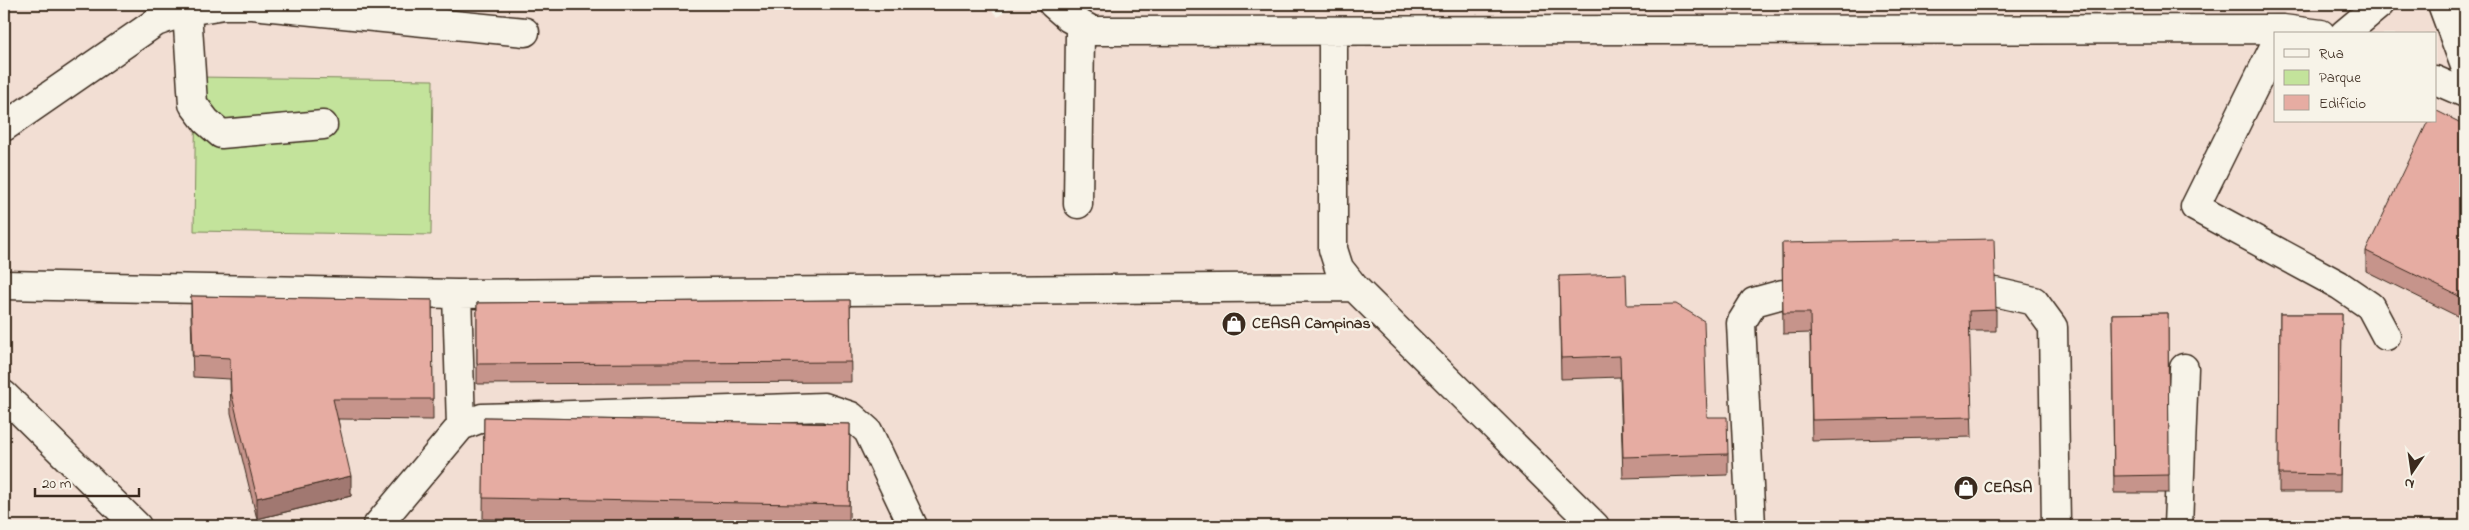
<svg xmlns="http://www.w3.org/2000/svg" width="2469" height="530" font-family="'Indie Flower',sans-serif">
	<rect width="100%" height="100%" fill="#f7f3e8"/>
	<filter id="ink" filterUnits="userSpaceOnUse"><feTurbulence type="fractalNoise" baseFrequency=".02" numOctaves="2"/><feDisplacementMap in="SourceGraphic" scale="10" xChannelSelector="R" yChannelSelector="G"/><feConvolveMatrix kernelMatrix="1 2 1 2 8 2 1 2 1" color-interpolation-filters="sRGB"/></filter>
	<g filter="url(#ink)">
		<path fill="#f2ded3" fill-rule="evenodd" d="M4 4H986L998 17 1013 4H2465V526H4ZM2275 34H2435V121H2275Z"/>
		<path fill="#c3e39b" stroke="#7f865c" d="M196 77 433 80 431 235 194 231Z"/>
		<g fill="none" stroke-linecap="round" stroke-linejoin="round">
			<defs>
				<path id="minor" d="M1053 4 1069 18 1093 31 2283 29 2321 34
					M2442 4 2465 66
					M187 11 193 104 206 121 221 134 323 125
					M1333 31V249L1339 268 1354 287 1595 526
					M2344 34 2380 4
					M2275 45 2195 207 2339 285 2370 306 2386 336
					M2435 80 2465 93
					M4 127 156 22 187 11 224 5H252L525 32
					M1078 204 1080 32
					M4 285 457 294 1354 287
					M1995 292 2034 301 2053 327 2056 526
					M457 294 461 426
					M4 395 137 526
					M377 526 461 426 482 418 824 407 851 416 868 431 913 526
					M1751 526 1741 323 1754 302 1783 294
					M2178 526 2184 368"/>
			</defs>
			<use href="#minor" stroke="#3b2a1e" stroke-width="31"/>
			<use href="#minor" stroke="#f7f3e8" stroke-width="28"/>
		</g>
		<path fill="#c6948b" stroke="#3b2a1e" d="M2465 125V320L2366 271V251Z
			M1782 243 1996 310V331H1969L1972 437 1812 441 1810 333 1783 334Z
			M1559 276 1627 305 1707 417 1728 454V475L1623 478 1620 377 1561 379Z
			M191 296 432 300 433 420 338 419 351 496 257 519 231 413 230 379 193 377 191 316Z
			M850 300 851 382 477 384V303Z
			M2168 313 2169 493H2114L2112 314Z
			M2280 314H2342L2340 492H2279Z
			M484 417 850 424 849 525 483 519Z"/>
		<path fill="#a17871" stroke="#3b2a1e" d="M351 476V496L257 519V498Z"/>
		<path fill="#e6aca2" stroke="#3b2a1e" d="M2435 110 2465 125V299L2366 251 2428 121H2435Z
			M1994 239 1996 310 1969 311 1972 417 1812 420 1810 313H1783L1782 243Z
			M1626 274 1627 305 1676 304 1704 321 1707 417H1727L1728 454 1623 457 1620 356 1561 358 1559 276Z
			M191 296 432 300 433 399H333L351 476 257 498 231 392 230 358 193 356Z
			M850 300 851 362 477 364V303Z
			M2168 313 2169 475 2114 476 2112 314Z
			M2280 314H2342L2340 475 2279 474Z
			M484 417 850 424 849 505 483 498Z"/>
	</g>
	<defs>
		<symbol id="shop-disc" viewBox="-11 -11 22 22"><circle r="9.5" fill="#3b2a1e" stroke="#f7f3e8"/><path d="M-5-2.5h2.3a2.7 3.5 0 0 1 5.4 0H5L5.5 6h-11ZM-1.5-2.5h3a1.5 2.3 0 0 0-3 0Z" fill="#fff"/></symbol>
	</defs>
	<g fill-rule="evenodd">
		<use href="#shop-disc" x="1220" y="310" width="28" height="28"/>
		<use href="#shop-disc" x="1952" y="474" width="28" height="28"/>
	</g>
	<g text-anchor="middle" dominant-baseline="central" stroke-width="5" stroke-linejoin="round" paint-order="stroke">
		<g font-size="16" font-weight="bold" fill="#3b2a1e" stroke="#f7f3e8" text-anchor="start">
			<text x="1252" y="324">CEASA Campinas</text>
			<text x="1984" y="488">CEASA</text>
		</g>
	</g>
	<rect width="2469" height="530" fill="none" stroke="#f7f3e8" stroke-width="20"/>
	<rect x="10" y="10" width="2449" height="510" fill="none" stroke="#3b2a1e" stroke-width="2" filter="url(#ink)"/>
	<rect x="2274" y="32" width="162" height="90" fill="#f7f3e8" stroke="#aca397"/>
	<rect x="2284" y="49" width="25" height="8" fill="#f7f3e8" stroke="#aca397"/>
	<text x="2319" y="58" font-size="15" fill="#3b2a1e">Rua</text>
	<rect x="2284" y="70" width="25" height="15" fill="#c3e39b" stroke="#aca397"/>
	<text x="2319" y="82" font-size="15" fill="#3b2a1e">Parque</text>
	<rect x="2284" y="95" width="25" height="15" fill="#e6aca2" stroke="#aca397"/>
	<text x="2319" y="108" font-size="15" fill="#3b2a1e">Edifício</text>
	<g transform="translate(2412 472) rotate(193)" stroke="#f7f3e8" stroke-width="4" paint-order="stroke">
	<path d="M0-4L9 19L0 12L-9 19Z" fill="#3b2a1e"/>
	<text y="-8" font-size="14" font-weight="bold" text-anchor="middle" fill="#3b2a1e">N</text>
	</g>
	<path d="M35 488v8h104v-8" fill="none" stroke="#3b2a1e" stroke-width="2.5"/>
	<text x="42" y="488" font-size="15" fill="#3b2a1e" stroke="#f7f3e8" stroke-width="4" paint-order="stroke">20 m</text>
</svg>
